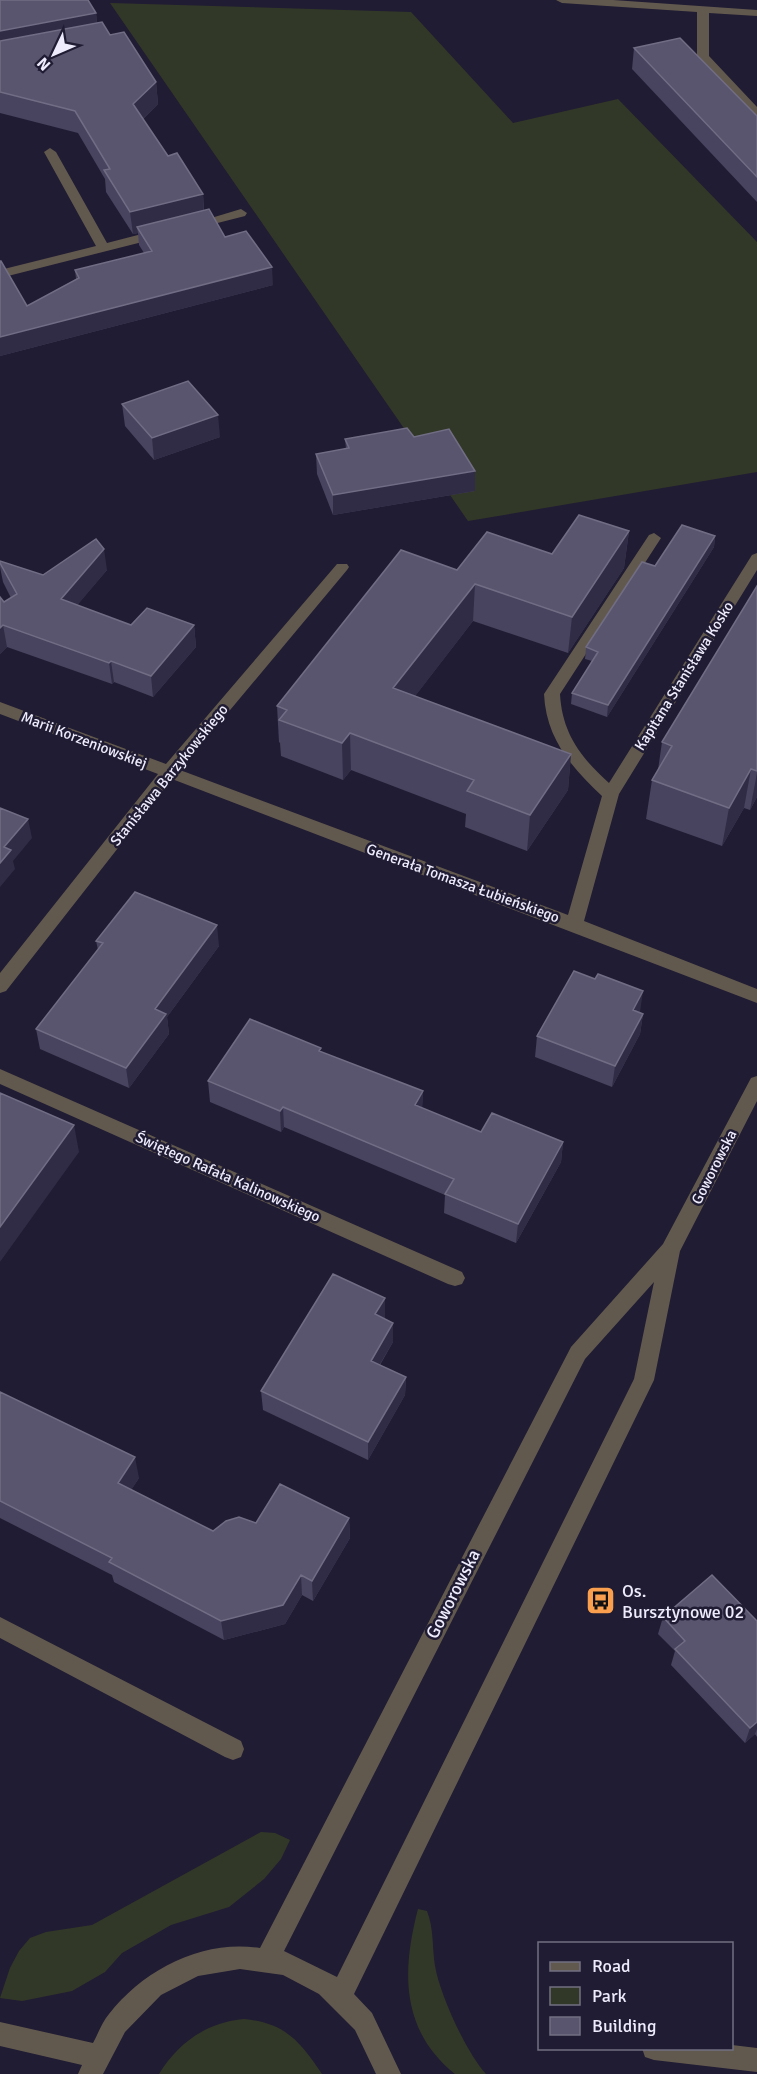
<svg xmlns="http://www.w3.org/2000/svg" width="757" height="2074" font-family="Signika,sans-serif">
	<rect width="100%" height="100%" fill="#201c33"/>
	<path fill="#323827" d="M110 3 411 12 513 123 618 99 757 242V472L468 521Z
		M261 1832 275 1833 290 1840 281 1859 264 1879 229 1907 171 1925 122 1953 105 1972 72 1991 22 2001 0 1998 10 1968 19 1951 30 1938 46 1932 92 1925Z
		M418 1909 427 1911C434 1929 432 1947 435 1966 440 1995 466 2052 486 2074H455C400 2030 402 1970 418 1909Z
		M244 2019C285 2023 300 2041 322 2074H159C178 2043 207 2022 244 2019Z"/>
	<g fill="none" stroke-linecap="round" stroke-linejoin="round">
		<path fill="#62594e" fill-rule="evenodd" d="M556 0H613L757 10V16L709 13V56L757 107V118L753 117 697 57V12L562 3Z
			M50 148 56 152 107 243 161 229 166 230V236L0 278V270L96 246 44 152Z
			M241 209 247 213 245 216 194 229 188 225Z
			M654 533 661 538 560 694C562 733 581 758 609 783L752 555 757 553V570L619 794 584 921 757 989V1003L172 779 6 991 0 993V973L158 774 0 714V702L166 764 337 564H347L349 567 347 570 180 770 568 915 602 796C571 767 546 738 544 694L649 535Z
			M0 1069 462 1272 465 1278 462 1284 455 1286 448 1284 0 1084Z
			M757 1076V1101L680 1251 654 1380 354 1994 372 2013 401 2074H376L355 2030 319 1994 283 1975 240 1969 198 1976 161 1995 125 2032 103 2074H78L82 2065 0 2046V2022L93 2043C98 2034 102 2022 109 2014 144 1969 203 1939 260 1948L571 1347 663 1244 751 1078ZM654 1282 634 1379 337 1977 284 1951 585 1359Z
			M0 1617 241 1741 244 1749 241 1757 233 1760 225 1757 0 1638Z
			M732 2045 757 2048V2072L654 2060 645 2057 642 2048H732Z"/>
	</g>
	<path fill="#48435e" d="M0 0 96 13 97 23 110 35 156 82 158 104 143 119 168 156 203 194 204 210 225 237 273 285 0 356V261L27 306 76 279 75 270 144 253 139 245 138 233 133 234 106 192 105 179 78 133 0 113Z
		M634 48 757 116V202L632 69Z
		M122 404 220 437 154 460 125 426Z
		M414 437 475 471V491L333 515 317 474 316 454 346 449 345 439Z
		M629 531 624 568 568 653 473 621 415 696 571 754 568 790 527 851 465 827 466 814 351 770 343 780 281 756 280 743 279 742 277 706 457 570 552 554Z
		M715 536 714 547 607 717 571 704 572 693 592 661 585 659 586 647Z
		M0 561 43 575 107 570 77 605 131 625H194L196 647 153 697 114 682 112 684 7 647 0 654V597L4 602 11 598 3 582 0 567Z
		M757 586V797L750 810 744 808 722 846 646 819 652 780 658 770 662 742Z
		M96 941 219 946 167 1017 169 1034 129 1088 40 1049 36 1029 98 950Z
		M640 1012 643 1014 640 1034 612 1087 535 1057 537 1036Z
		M321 1052 423 1091 422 1108 481 1132 563 1142 561 1162 516 1243 444 1213 445 1195 284 1127 281 1132 210 1102 208 1081Z
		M385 1298V1317L384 1319 393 1323V1342L380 1365 406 1377 405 1395 368 1460 263 1410 261 1391Z
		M0 1392 139 1478 131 1490 213 1531 256 1523 349 1518 350 1538 313 1601 302 1595 285 1624 224 1640 114 1582 112 1575 0 1518Z
		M663 1617 757 1621V1737L755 1734 745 1743 671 1665 675 1651 658 1634Z"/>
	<path fill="#302c46" d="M96 13 98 34 0 54V31Z
		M156 82 158 104 135 126 133 104Z
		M203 194 204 216 137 227 138 233 133 234 130 212Z
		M272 267 273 285 0 356V337Z
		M218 415 220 437 154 460 152 438Z
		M475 471V491L333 515V495Z
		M629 531 624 568 568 653 572 617Z
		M715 536 714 547 607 717 608 705Z
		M104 549 107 570 64 621 61 599Z
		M475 584 473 621 393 725V688Z
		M3 625 7 647 0 654V628Z
		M194 625 196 647 153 697 151 676Z
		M111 661 114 682 112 684 109 663Z
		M350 733 351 770 343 780 342 743Z
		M571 754 568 790 527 851 530 815Z
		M751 769 744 808 722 846 729 808Z
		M757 773V797L750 810Z
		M28 819 32 838 13 861 15 869 0 887V863L4 847Z
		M217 925 219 946 167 1017 169 1034 129 1088 126 1068 155 1009Z
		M643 991 640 1012 630 1030 633 1010Z
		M643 1014 640 1034 612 1087 615 1066Z
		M423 1091 422 1112 415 1105Z
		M283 1107 284 1127 281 1132 280 1111Z
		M74 1125 79 1152 0 1262V1227Z
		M563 1142 561 1162 516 1243 518 1224Z
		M385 1298V1317L375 1333V1314Z
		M393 1323V1342L371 1379V1361Z
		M406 1377 405 1395 368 1460V1442Z
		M135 1457 139 1478 122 1504 118 1483Z
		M349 1518 350 1538 313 1601 312 1581Z
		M301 1575 302 1595 285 1624 224 1640 221 1621Z
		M757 1722V1729L755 1734 745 1743 750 1728Z"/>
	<path fill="#59556f" stroke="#716d85" stroke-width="1.5" d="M0 0H88L96 13 0 31Z
		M102 22 110 35 124 32 156 82 133 104 168 156 177 153 203 194 130 212 104 170 110 169 75 111 0 92V41Z
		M680 38 757 116V177L634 48Z
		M209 209 225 237 246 231 272 267 0 337V261H1L27 306 79 278 75 270 152 251 137 227Z
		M188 381 218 415 152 438 122 404Z
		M407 428 414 437 449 429 475 471 333 495 316 454 349 448 345 439Z
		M579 515 629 531 572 617 475 584 393 688 571 754 530 815 467 791 474 780 350 733 342 743 279 720 287 710 277 706 401 550 457 570 487 532 552 554Z
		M682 525 715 536 608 705 572 693 598 652 586 647 642 562 655 566Z
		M96 539 104 549 61 599 131 625 147 608 194 625 151 676 111 661 109 663 3 625 0 628V597L4 602 17 594 0 563V561L43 575Z
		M757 586V771L751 769 729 808 652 780 672 746 662 742Z
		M0 808 28 819 4 847 11 850 0 863Z
		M135 892 217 925 155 1009 166 1014 126 1068 36 1029 103 943 96 941Z
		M574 971 595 979 598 974 643 991 633 1010 643 1014 615 1066 537 1036Z
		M250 1019 321 1048 319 1051 423 1091 415 1105 481 1132 492 1113 563 1142 518 1224 445 1194 454 1179 283 1107 280 1111 208 1081Z
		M0 1093 74 1125 0 1227Z
		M333 1274 385 1298 375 1314 393 1323 371 1361 406 1377 368 1442 261 1391Z
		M0 1392 135 1457 118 1483 213 1531 226 1521 239 1517 256 1523 280 1484 349 1518 312 1581 301 1575 283 1605 221 1621 109 1562 112 1558 0 1501Z
		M712 1575 757 1621V1722L750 1728 675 1649 685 1641 663 1617Z"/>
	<defs>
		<symbol id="bus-square" viewBox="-11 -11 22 22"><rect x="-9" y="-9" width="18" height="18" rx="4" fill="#f99f4d" stroke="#201c33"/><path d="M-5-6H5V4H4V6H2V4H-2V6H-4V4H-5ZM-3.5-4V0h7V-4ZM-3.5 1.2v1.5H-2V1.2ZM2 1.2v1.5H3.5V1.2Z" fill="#111"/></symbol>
	</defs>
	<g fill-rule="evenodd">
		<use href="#bus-square" x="584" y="1584" width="33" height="33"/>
	</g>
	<g text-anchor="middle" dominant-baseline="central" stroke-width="5" stroke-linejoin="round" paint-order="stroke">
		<g font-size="15" fill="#eeecfc" stroke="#201c33">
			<text transform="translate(684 676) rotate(-58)">Kapitana Stanisława Kosko</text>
			<text transform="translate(84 740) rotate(21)">Marii Korzeniowskiej</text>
			<text transform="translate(169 775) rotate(-51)">Stanisława Barzykowskiego</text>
			<text transform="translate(463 883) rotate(20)">Generała Tomasza Łubieńskiego</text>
			<text transform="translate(714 1167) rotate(-63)">Goworowska</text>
			<text transform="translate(228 1177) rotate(24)">Świętego Rafała Kalinowskiego</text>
		</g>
		<g font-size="18" fill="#eeecfc" stroke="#201c33" text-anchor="start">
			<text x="622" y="1591">Os.<tspan x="622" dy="21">Bursztynowe 02</tspan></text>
		</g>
		<g font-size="18" fill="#eeecfc" stroke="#201c33">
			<text transform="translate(453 1594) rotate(-63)">Goworowska</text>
		</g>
	</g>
	<rect x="538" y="1942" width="195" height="108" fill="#201c33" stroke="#726f83" stroke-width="1.5"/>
	<rect x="550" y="1962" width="30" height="9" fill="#62594e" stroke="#726f83" stroke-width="1.5"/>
	<text x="592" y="1972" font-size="18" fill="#eeecfc">Road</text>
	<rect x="550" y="1987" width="30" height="18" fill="#323827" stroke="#726f83" stroke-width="1.5"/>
	<text x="592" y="2002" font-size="18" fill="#eeecfc">Park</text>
	<rect x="550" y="2017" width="30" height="18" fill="#59556f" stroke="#726f83" stroke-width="1.5"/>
	<text x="592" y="2032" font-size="18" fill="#eeecfc">Building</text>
	<g transform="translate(54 54) rotate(226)" stroke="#201c33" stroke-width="4.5" paint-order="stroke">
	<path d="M0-4.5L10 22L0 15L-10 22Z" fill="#eeecfc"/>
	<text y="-9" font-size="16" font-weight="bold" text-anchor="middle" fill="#eeecfc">N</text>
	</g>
</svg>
